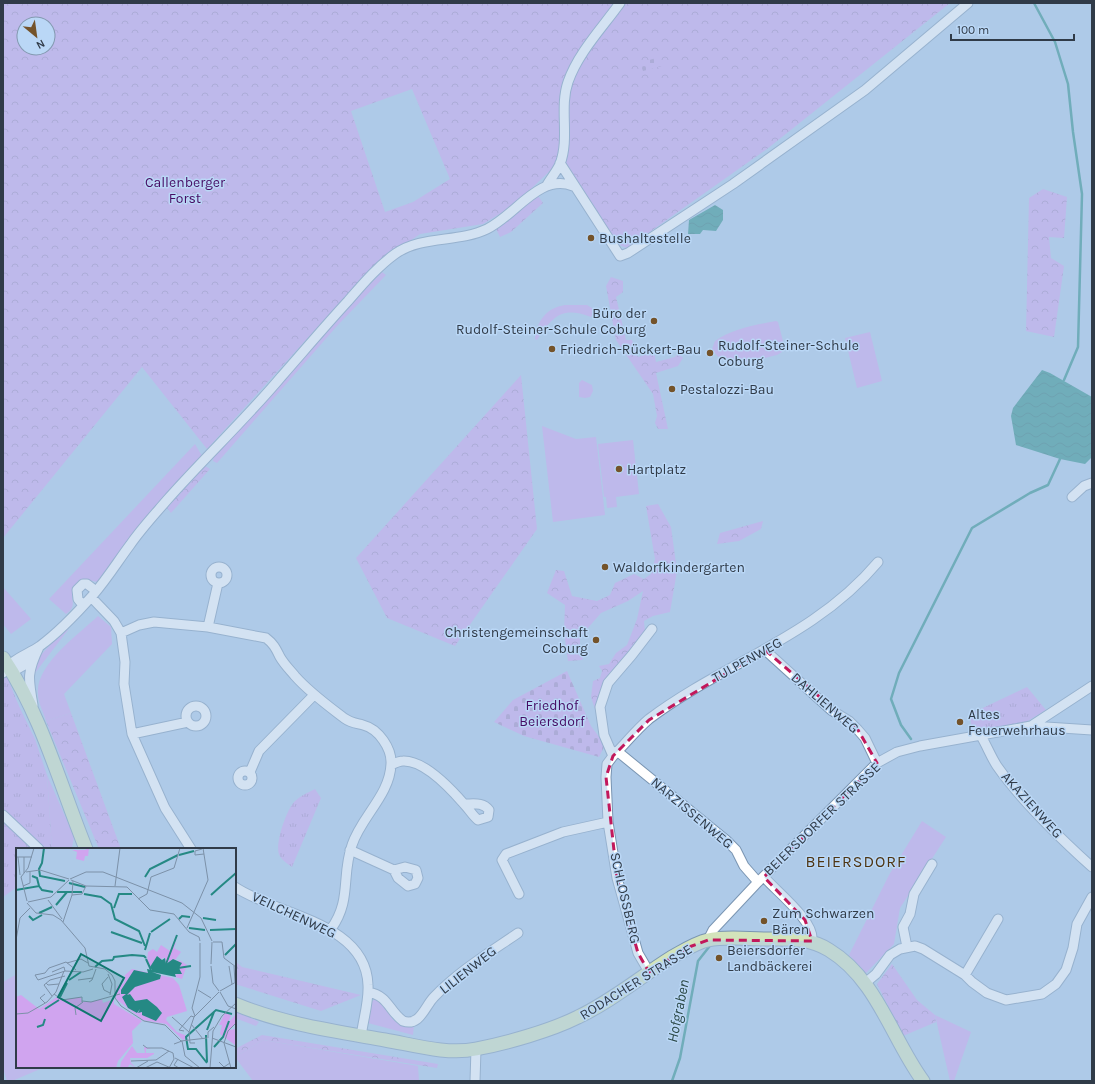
<svg xmlns="http://www.w3.org/2000/svg" width="1095" height="1084" font-family="Karla,sans-serif">
	<defs>
		<pattern id="forest-crowns" width="20" height="18" patternUnits="userSpaceOnUse"><rect width="20" height="18" fill="#d0a4ef"/><path d="M2 6a3 3 0 1 1 6 0M12 15a3 3 0 1 1 6 0" fill="none" stroke="#a987c4"/></pattern>
		<pattern id="cemetery-stones" width="16" height="16" patternUnits="userSpaceOnUse"><rect width="16" height="16" fill="#d0a4ef"/><path d="M2 7V4a2 2 0 0 1 4 0v3zM10 15v-3a2 2 0 0 1 4 0v3z" fill="#a987c4"/></pattern>
		<pattern id="park-tufts" width="24" height="20" patternUnits="userSpaceOnUse"><rect width="24" height="20" fill="#d0a4ef"/><path d="M3 7l-1-3M5 7V3M7 7l1-3M15 17l-1-3M17 17v-4M19 17l1-3" fill="none" stroke="#a987c4"/></pattern>
		<pattern id="water-waves" width="16" height="10" patternUnits="userSpaceOnUse"><rect width="16" height="10" fill="#258984"/><path d="M0 5q4-4 8 0t8 0" fill="none" stroke="#20716e"/></pattern>
	</defs>
	<rect width="100%" height="100%" fill="#aecae8"/>
	<path fill="#d0a4ef" d="M382 272 386 275 337 326 217 463 213 461 214 455 227 443 357 297Z
		M565 305H587L595 310 591 317C562 306 553 316 537 340L535 339C537 321 546 308 565 305Z
		M776 321 778 322 783 341 782 352 777 355C758 359 724 372 712 349L715 341C732 329 755 325 776 321Z
		M870 332 882 381 857 388 845 338Z
		M582 380 592 385 593 391 590 397 585 398 579 397V383Z
		M542 426 576 439 596 437 605 515 553 522Z
		M633 440 639 494 616 497 617 507 607 508 606 497H604L598 444Z
		M195 444 202 456 98 582 82 579C79 583 73 587 72 592 72 602 76 607 66 614L49 599Z
		M3 587 31 619 11 634 3 624Z
		M98 616 111 627 112 644 64 694 71 713 46 721C44 713 38 703 38 694 35 665 79 634 98 616Z
		M65 628 68 630 35 673H32L34 663Z
		M10 688 35 739 47 775 74 837 72 847 68 849H52L47 775Z
		M922 821 946 837 900 908 894 944 866 973 849 955 889 875Z
		M17 974V1067H45L12 1081H7L3 1068V982Z
		M376 999C395 1011 384 1025 414 1025L413 1035 368 1023 372 1001Z
		M235 1010 259 1022 256 1026 235 1018Z
		M935 1015 971 1032 954 1081H950Z
		M263 1040 418 1066 419 1081H253L235 1057Z"/>
	<path fill="url(#forest-crowns)" fill-rule="evenodd" d="M3 3H950L767 149 627 248 617 244 573 181 554 167 514 205 483 224 420 234 371 268 207 449 142 367 3 538ZM24 24H48V48H24ZM412 89 450 179 413 202 385 212 351 111Z
		M1043 189 1067 197 1064 238 1049 237 1051 258 1064 266 1054 337 1026 331 1029 198Z
		M538 196 543 203 511 232 500 237 496 229Z
		M611 277 623 281V292L616 297 626 340H632L638 357 654 352 656 362 675 357 678 353 683 358 678 366 656 373 668 429H658L655 423 657 416 653 394 616 340 606 286Z
		M521 375 537 529 455 646 387 618 356 558Z
		M205 466 210 469 171 513 167 508Z
		M658 504 671 527 677 571 670 612 653 616 644 621 645 632 609 677 596 712 591 697 593 681 600 678 602 671 599 666 609 664 616 653 627 645 637 619 643 591 628 601 601 613 580 637V646L585 653 582 660 568 661 564 632 565 605 547 593 556 570 564 571 572 596 597 601 610 595 615 583 634 574 644 579 651 574 655 559 646 506Z
		M763 521 761 529 739 541 717 544 720 533Z
		M71 713 121 849H99L46 721Z
		M235 961 242 967 361 995 321 1011 235 984Z
		M892 964 917 1000 935 1015 936 1022 903 1036 877 984Z
		M262 1035 438 1064 437 1068 263 1040 235 1057V1049Z"/>
	<path fill="url(#cemetery-stones)" d="M659 57 662 66 643 71 640 63Z
		M567 671 591 726 605 745 599 757 524 736 494 722 513 700Z"/>
	<path fill="url(#park-tufts)" d="M3 667 47 775 52 849H17V887L3 897Z
		M1027 687 1046 710 1026 722 972 735 970 714Z
		M315 789 321 798 292 867C288 864 280 859 279 854 275 844 286 811 294 802 300 796 307 793 315 789Z"/>
	<path fill="url(#water-waves)" d="M715 205 723 210V220L716 231 703 230 700 234H688L689 220Z
		M1042 370 1050 373 1092 397V457L1085 464 1060 459 1016 445 1011 416 1013 408Z"/>
	<g fill="none" stroke-linecap="round" stroke-linejoin="round">
		<path stroke="#258984" stroke-width="2.5" d="M1034 3 1055 42 1068 84 1073 132 1082 194 1078 347 1064 380
			M911 739 901 725 891 699 899 673 972 528 1030 493 1048 485 1060 459
			M672 1081 680 1058 698 961 709 947"/>
		<defs>
			<path id="street" d="M560 163 620 256 628 253 733 184 865 90 968 3
				M547 185C551 178 557 171 560 164 570 138 559 108 568 82 578 53 602 28 620 3
				M1072 497 1084 486 1092 483
				M211 575a8 8 0 1 1 16 0a8 8 0 1 1-16 0Z
				M91 597 114 621 121 633 125 662 124 684 132 734 165 808 191 849
				M83 605 78 599 77 590 83 584H87L96 591
				M208 627 218 583
				M121 633 139 625 154 622 208 627 266 638C274 644 276 649 280 657 284 664 290 670 295 676 309 692 327 705 344 718 351 723 355 723 363 725 379 729 392 749 391 764 390 795 361 817 352 845 341 876 352 900 331 929
				M765 650 831 710 849 721 858 730 865 738 877 763
				M12 672 33 660
				M3 673C11 659 27 655 40 646 59 632 77 613 93 595 107 579 118 561 130 545 141 529 155 514 167 500 204 458 245 420 281 377 303 352 325 326 348 301 362 285 377 267 395 254 422 235 458 243 487 229 516 215 539 173 573 186
				M33 705C28 678 27 672 39 647
				M186 716a10 10 0 1 1 20 0a10 10 0 1 1-20 0Z
				M1031 726 1092 730
				M132 734 188 722
				M981 736C987 746 991 757 997 766 1022 802 1060 838 1092 867
				M617 751 726 840 736 850 744 866 758 882
				M613 756C625 744 636 730 649 719 725 662 815 637 878 562
				M391 765C395 763 400 761 403 761 424 760 451 789 464 804 469 809 472 815 478 820L488 817 489 810C483 802 474 804 465 804
				M238 778a7 7 0 1 1 14 0a7 7 0 1 1-14 0Z
				M250 772 259 751 314 695
				M3 815 39 849
				M350 850 394 870 398 878 408 886 415 884 418 878 416 870 405 867 394 870
				M764 877C777 892 815 921 812 941
				M235 887C276 915 366 922 368 985 369 1002 363 1020 361 1037
				M519 894 502 860 506 854 563 832 608 822
				M708 940 713 930 758 882 877 763 897 752 920 746 1031 726 1092 686
				M907 947 903 927 910 914 914 894 932 864
				M649 972 638 953 617 878 608 822 606 777 607 764 613 756 604 735 600 707 608 683 632 655 652 629
				M965 975 998 919
				M864 984 876 974 890 955 900 949 915 946 923 949 965 975 972 982 987 993 1006 1000 1042 994 1056 984 1066 970 1073 948 1077 924 1092 897
				M368 992C389 996 388 1010 403 1021 420 1027 425 1006 434 997 459 971 489 953 518 933
				M475 1081 476 1049"/>
			<path id="secondary" d="M3 658C42 716 60 785 86 849
				M235 1004C283 1024 334 1031 385 1040 414 1045 447 1055 476 1049 507 1043 550 1031 578 1017 612 1001 640 977 672 957 683 951 695 943 708 940 726 936 748 939 767 939 789 939 810 938 829 950 877 979 892 1039 923 1081"/>
		</defs>
		<use href="#street" stroke="#7a95b2" stroke-width="11"/>
		<use href="#secondary" stroke="#7a95b2" stroke-width="15"/>
		<use href="#street" stroke="#fff" stroke-width="9"/>
		<use href="#secondary" stroke="#d3e4bb" stroke-width="13"/>
	</g>
	<path d="M0 0H1095V1084H0ZM765 650 858 730 877 763 764 877 805 920 812 941 708 940 689 947 649 972 638 953 617 878 606 777 613 756 649 720Z" fill="#aecae8" fill-opacity=".55" fill-rule="evenodd"/>
	<path fill="none" stroke="#c2185b" stroke-width="3" stroke-dasharray="8 5" stroke-linejoin="round" d="M765 650 858 730 877 763 764 877 805 920 812 941 708 940 689 947 649 972 638 953 617 878 606 777 613 756 649 720Z"/>
	<g fill="#74532a" stroke="#bad7f6" stroke-width="1.5">
		<circle cx="591" cy="238" r="4"/>
		<circle cx="654" cy="321" r="4"/>
		<circle cx="552" cy="349" r="4"/>
		<circle cx="710" cy="353" r="4"/>
		<circle cx="672" cy="389" r="4"/>
		<circle cx="619" cy="469" r="4"/>
		<circle cx="605" cy="567" r="4"/>
		<circle cx="596" cy="640" r="4"/>
		<circle cx="960" cy="722" r="4"/>
		<circle cx="764" cy="921" r="4"/>
		<circle cx="719" cy="958" r="4"/>
	</g>
	<g text-anchor="middle" dominant-baseline="central" stroke-width="3" stroke-linejoin="round" paint-order="stroke">
		<g font-size="14" fill="#470c64" stroke="#bad7f6">
			<text x="185" y="182">Callenberger<tspan x="185" dy="16">Forst</tspan></text>
			<text x="552" y="705">Friedhof<tspan x="552" dy="16">Beiersdorf</tspan></text>
		</g>
		<g font-size="14" fill="#303b48" stroke="#bad7f6" text-anchor="start">
			<text x="599" y="238">Bushaltestelle</text>
			<text x="646" y="313" text-anchor="end">Büro der<tspan x="646" dy="16">Rudolf-Steiner-Schule Coburg</tspan></text>
			<text x="718" y="345">Rudolf-Steiner-Schule<tspan x="718" dy="16">Coburg</tspan></text>
			<text x="560" y="349">Friedrich-Rückert-Bau</text>
			<text x="680" y="389">Pestalozzi-Bau</text>
			<text x="627" y="469">Hartplatz</text>
			<text x="613" y="567">Waldorfkindergarten</text>
			<text x="588" y="632" text-anchor="end">Christengemeinschaft<tspan x="588" dy="16">Coburg</tspan></text>
			<text x="968" y="714">Altes<tspan x="968" dy="16">Feuerwehrhaus</tspan></text>
			<text x="772" y="913">Zum Schwarzen<tspan x="772" dy="16">Bären</tspan></text>
			<text x="727" y="950">Beiersdorfer<tspan x="727" dy="16">Landbäckerei</tspan></text>
		</g>
		<g font-size="14" fill="#303b48" stroke="#bad7f6">
			<text transform="translate(747 660) rotate(-29)">TULPENWEG</text>
			<text transform="translate(825 703) rotate(41)">DAHLIENWEG</text>
			<text transform="translate(1032 805) rotate(48)">AKAZIENWEG</text>
			<text transform="translate(692 813) rotate(40)">NARZISSENWEG</text>
			<text transform="translate(822 819) rotate(-44)">BEIERSDORFER STRASSE</text>
			<text transform="translate(625 898) rotate(77)">SCHLOSSBERG</text>
			<text transform="translate(294 915) rotate(25)">VEILCHENWEG</text>
			<text transform="translate(468 970) rotate(-38)">LILIENWEG</text>
			<text transform="translate(636 982) rotate(-32)">RODACHER STRASSE</text>
		</g>
		<g font-size="15" font-style="italic" fill="#2b4846" stroke="#bad7f6">
			<text transform="translate(678 1011) rotate(-79)">Hofgraben</text>
		</g>
		<g font-size="16" letter-spacing="1" fill="#4e3513" stroke="#bad7f6">
			<text x="856" y="861">BEIERSDORF</text>
		</g>
	</g>
	<g transform="translate(16 848)">
		<rect width="220" height="220" fill="#aecae8"/>
		<path d="M71 0H73L72 8H69L68 13 60 11 61 4 56 2H70ZM5 147 23 161 41 149 46 152 65 149 66 154H73L86 151 87 155 98 151V156L126 173 116 183 117 195 102 213 100 220H1L0 149ZM116 198 121 205H129L128 199 135 201H130V205H138V206L131 210H114L115 215 120 220 114 216 111 220H104L105 214Z" fill="#d0a4ef"/>
		<path d="M158 95H160L158 100 165 104 159 112 150 116 149 110H146V112L141 108 134 120 131 115 132 104 137 101 141 104 145 97 154 103ZM163 112 171 117 166 131 156 128 160 129 159 127 165 125 163 119 165 117 161 113Z" fill="#d0a4ef"/>
		<path d="M116 121 157 130 163 137 171 163 151 169 150 172 161 184 171 188 169 191 167 192 150 176 127 172 100 151 101 138 108 135 109 127Z" fill="#d0a4ef"/>
		<path d="M209 165 215 167 212 175 220 166V175L213 182 220 181 219 197 204 186 206 177H203Z" fill="#d0a4ef"/>
		<path d="M141 108 146 112 149 110 150 116 157 111 166 115 163 120 166 126H159L160 129 136 124 145 127 144 131 119 139 111 147 114 146 119 153 131 151 141 159 146 165 140 173 126 167V164L122 165 124 161 121 165 112 160 106 149 110 146H105V142L118 122 132 125 131 121 136 122 134 119Z" fill="#258984"/>
		<path fill="none" stroke="#258984" stroke-width="2" d="M28 0 26 15 23 21 24 28 49 33M163 7 178 3M16 28 21 30 23 38M129 29 134 21 162 7M53 35 69 39M205 38 220 25M0 42 23 38 26 42 37 44M41 44H66M68 46 85 49 95 56 99 71 123 83 129 98M195 47 205 38M40 57 51 44M98 60 103 46H116M23 65 36 59M13 68 17 72 26 67M187 70 200 72M163 71 166 68 174 69M173 80 189 82M194 82 220 81M95 84 126 95M135 84 154 71M129 102 134 85M209 107 220 96M130 111 135 122M97 112 98 109 116 107 128 108 130 110M150 116 161 87M79 119 86 113 97 112M162 120 175 118M53 132 65 124M44 149 51 135M29 161 43 152M21 179 27 177 29 171M191 182 198 164M190 187 191 214M198 199 207 189 213 173M191 215 180 201H172L170 189 200 162 216 166"/>
		<path fill="none" stroke="#7c91a8" stroke-width="1" d="M186 1 179 3V7L188 6M0 9H16M2 9 4 27M10 24 24 22 53 31M8 25V9M54 31 70 24H87L166 55 185 70 196 93M55 32 70 38 111 39 134 62 158 66 173 84 183 89 184 93M7 38 14 35V24M99 38 104 0M56 47 57 33M122 51 131 46 135 29 158 20 164 0M32 52 46 71M11 53 5 29 12 20 18 0M12 54 35 49 53 32M11 55 20 65 37 67 45 72 69 100 73 118 89 121 96 127 99 133V150L105 158 128 173 149 177 165 193 191 190M47 74 56 47 66 46 70 38M171 80 192 32 187 0M0 92 4 70 14 60M197 94H206L208 110 220 119M51 115 65 111 72 115M195 116 196 94M195 118 197 135 203 143M213 118 216 136M218 118 219 134M60 122 50 114 33 120 29 125 19 127 22 132 49 123 67 124 77 121M36 124 48 119 49 123M92 126 96 136 94 147M92 129 86 136 88 142 94 145M62 132 77 130M73 134 76 132 80 121M30 135 32 137 43 136M182 142 195 150M204 143 220 134M204 144 212 158 220 161M29 146 24 150 29 155M38 146 46 152 66 149V154M36 148 28 137 34 132 49 128M66 153 75 154 104 146M0 166 12 165 31 154 40 144 48 123M60 167 59 160 67 154M179 168 176 160 184 129V95M156 169 173 184M175 176 187 191M168 183 163 182 175 168 178 169M192 190V184L198 179M196 190 220 199M179 195H174L173 184 178 169 203 144M158 196 166 193 169 208 184 220M127 197 131 200H146L157 205 158 211 153 220M159 210 178 220M162 211 158 217 163 220M115 213 140 212 153 203M141 214 155 220M203 214 208 219 214 215M120 220 132 213M129 220 141 214M194 220 197 183 206 168 220 155M215 220 208 195 212 183 220 175"/>
		<path fill="#0f766e" fill-opacity="0.15" stroke="#0f766e" stroke-width="2" d="M65 106 108 130 85 173 42 149Z"/>
		<rect width="220" height="220" fill="none" stroke="#303b48" stroke-width="2"/>
	</g>
	<rect width="1095" height="1084" fill="none" stroke="#303b48" stroke-width="8"/>
	<g transform="translate(36 36) rotate(151)"><circle r="19" fill="#bad7f6" stroke="#8399b0"/>
	<path d="M0-3L7 15L0 10L-7 15Z" fill="#74532a"/>
	<text y="-6" font-size="11" font-weight="bold" text-anchor="middle" fill="#303b48">N</text>
	</g>
	<path d="M951 34v6h123v-6" fill="none" stroke="#303b48" stroke-width="2"/>
	<text x="957" y="34" font-size="12" fill="#303b48" stroke="#bad7f6" stroke-width="3" paint-order="stroke">100 m</text>
</svg>
